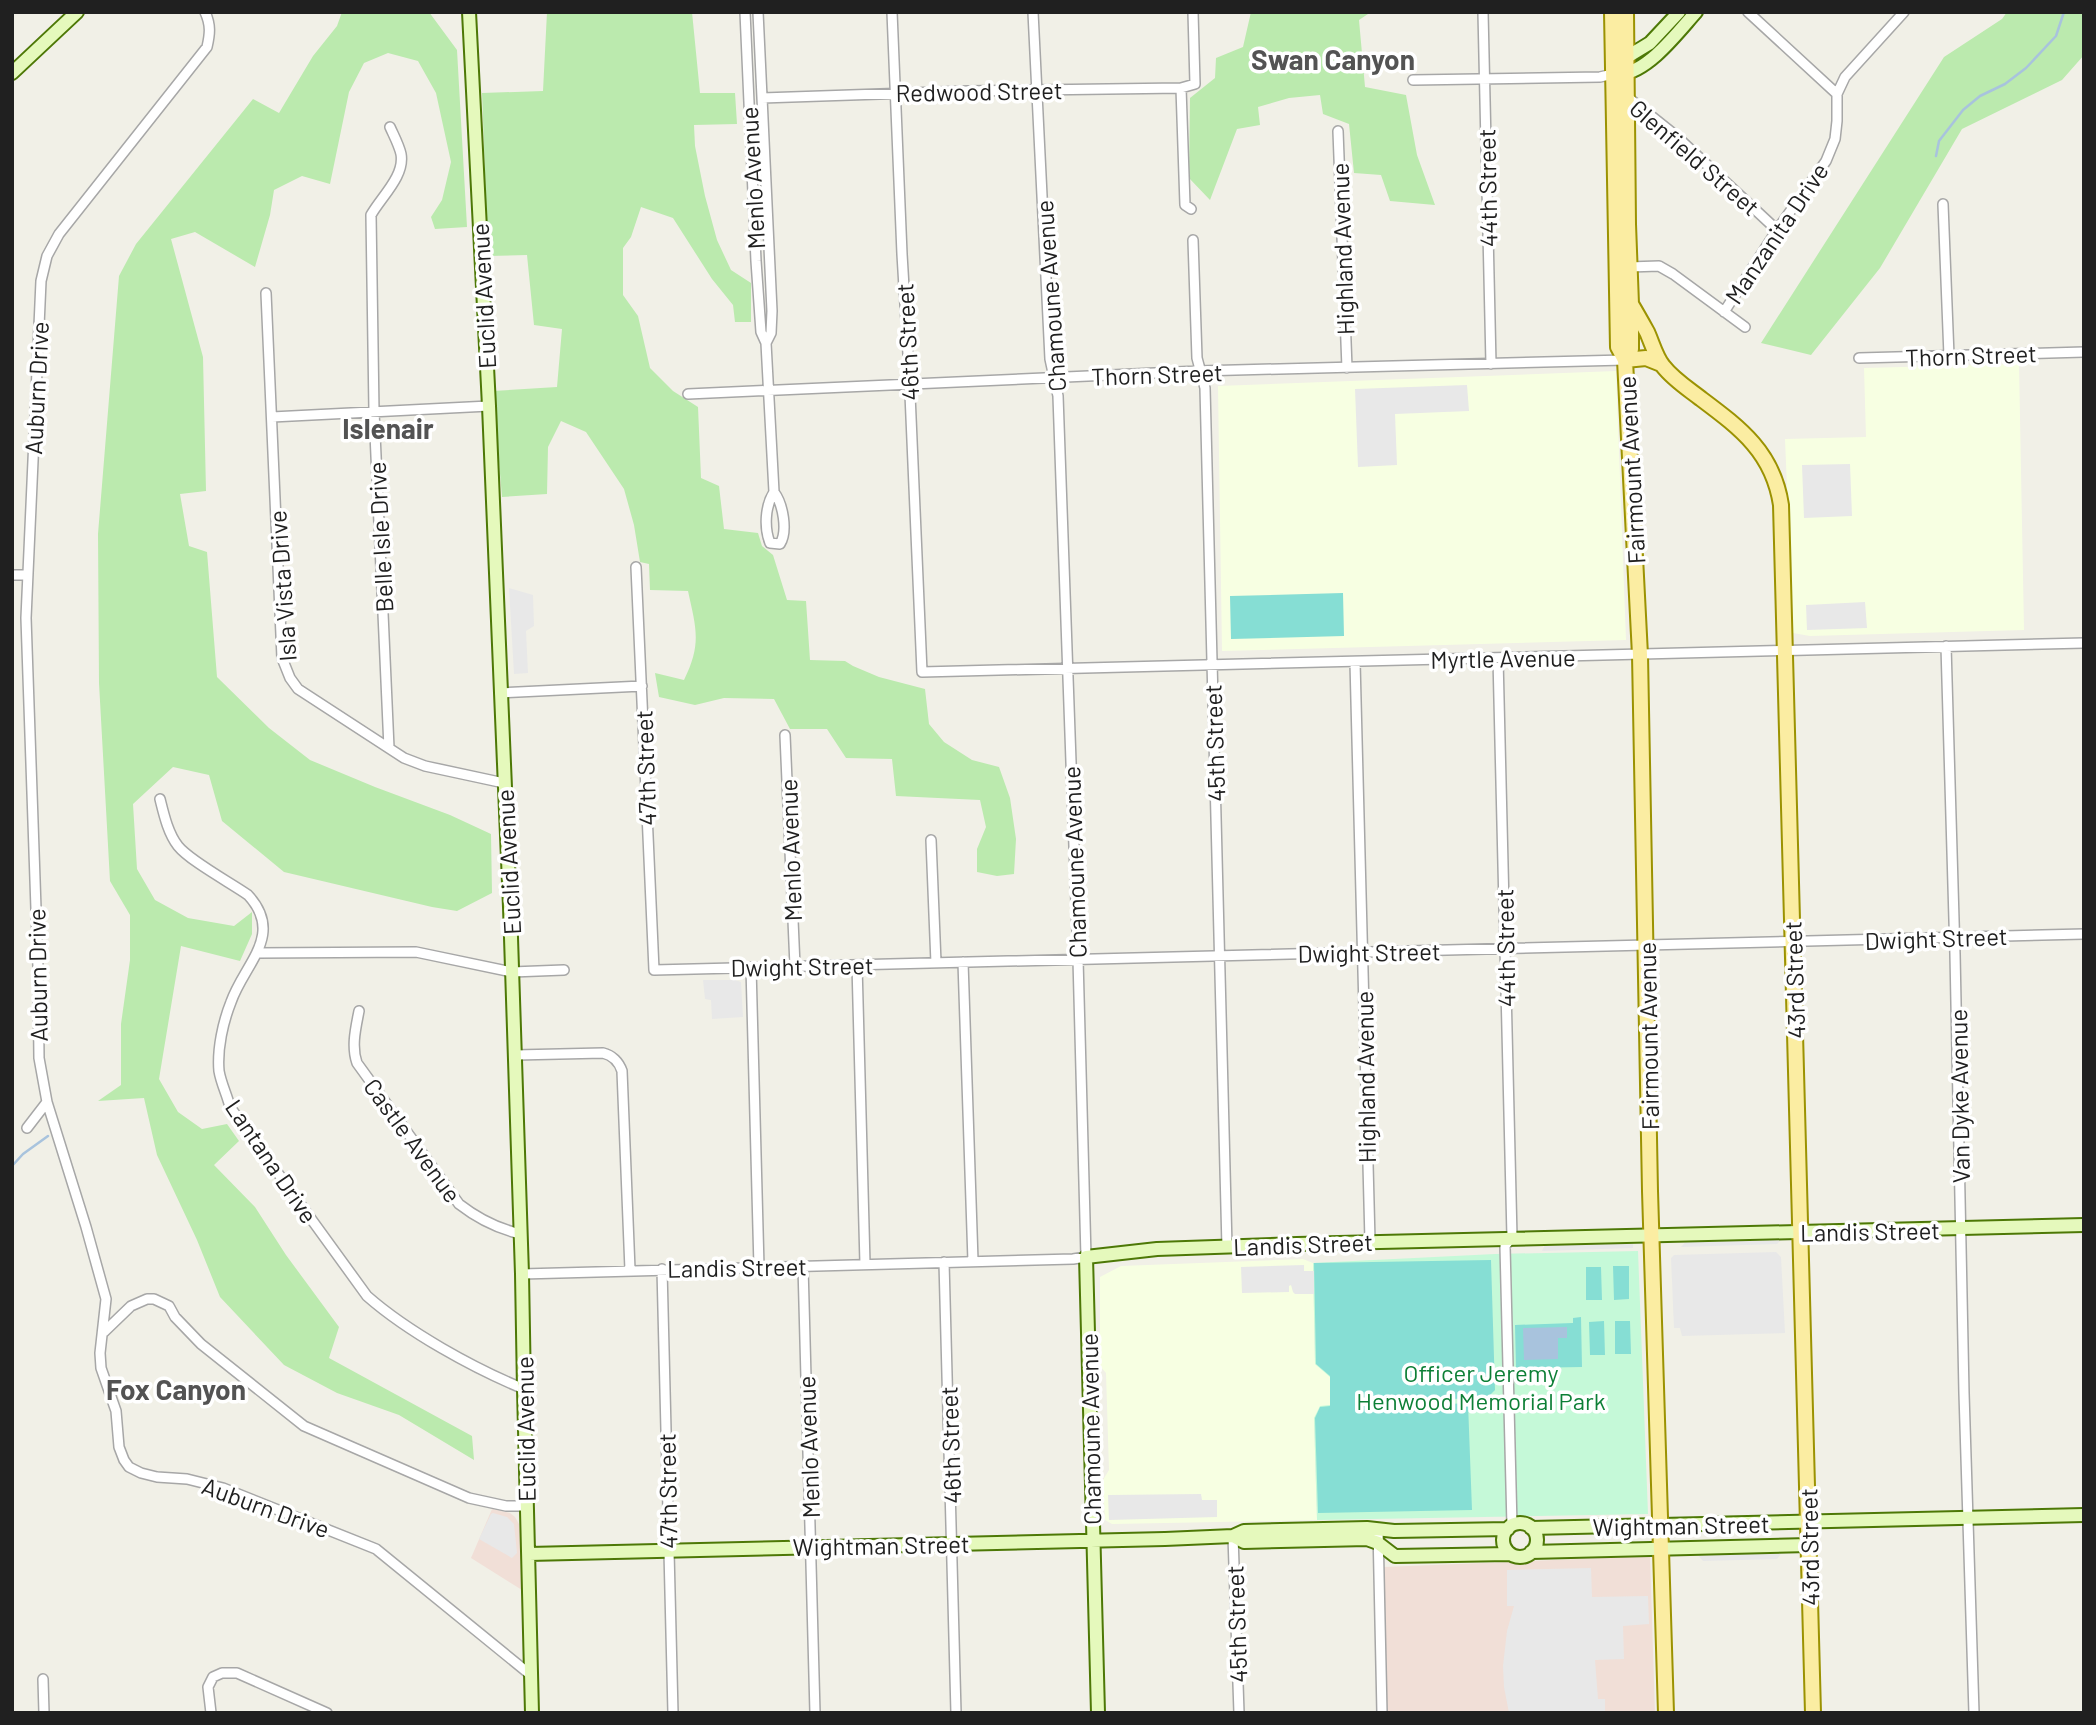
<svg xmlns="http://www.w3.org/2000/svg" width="2096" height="1725" font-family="Barlow,sans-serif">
	<rect width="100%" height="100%" fill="#f1f0e7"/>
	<path fill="#f1dfd7" d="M492 1509 510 1513 515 1517 519 1524 521 1534 522 1590 471 1558Z
		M1650 1556 1655 1713H1387L1384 1567Z"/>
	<path fill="#f7ffe2" d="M2019 364 2024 630 1810 636 1793 633 1785 439 1866 437 1864 368Z
		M1616 371 1626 640 1222 651 1218 386Z
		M1303 1259 1313 1263 1315 1364 1330 1376V1406L1314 1418 1317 1520 1112 1524 1105 1520 1103 1480 1109 1470 1106 1373 1100 1366V1277L1121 1266Z"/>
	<path fill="#bbeaae" d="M342 12H429L457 50 467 227 435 229 431 217 442 200 451 162 436 93 418 61 388 53 364 63 349 92 330 184 302 176 274 190 270 215 255 267 195 232 171 239 203 357 206 491 180 494 189 546 207 552 217 677 269 728 310 760 375 787 450 815 491 834 492 893 457 911 432 907 284 872 222 821 209 775 173 767 133 804 137 869 155 900 188 918 234 926 252 912V934L240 961 181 946 159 1079 178 1112 202 1129 227 1124 239 1141 214 1165 255 1207 286 1255 339 1327 329 1358 472 1436 474 1460 399 1415 337 1393 284 1365 220 1297 197 1240 157 1155 144 1098 98 1101 121 1085V1024L130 960V915L110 881 99 683 98 534 119 276 136 244 253 99 279 113 313 56 337 26Z
		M547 12H692L700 93H735L737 124 694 125 695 146 705 196 717 240 731 270 751 283V322H735L733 305 712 279 673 218 641 207 631 237 623 248V295L638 316 650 368 673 391 698 407 701 478 719 486 724 529 758 533 762 546 773 555 787 600 806 601 810 660 845 661 853 666 879 677 925 689 929 724 944 742 972 760 999 767 1010 798 1016 839 1014 874 997 876 977 872V849L986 827 980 800 896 796 892 759 846 758 827 729H790L774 699 724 698 695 705 659 697 655 673 684 680C702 644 696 628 688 591L650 590 649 564 640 562 634 525 624 489 586 432 561 421 548 447 547 494 502 497 493 391 557 387 562 329 534 325 527 255 488 256 482 93 543 91Z
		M1251 12H1371L1359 20 1365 87 1406 95 1417 155 1435 205 1390 201 1381 175 1354 173 1349 124 1323 114 1320 95 1289 98 1258 107 1260 125 1237 129 1210 200 1189 178 1190 98 1215 78 1216 58 1243 47Z
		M2007 12H2084V55L2062 80 1962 129 1880 268 1811 355 1761 343 1944 57 2002 19Z"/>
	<path fill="#c5f9d8" d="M1638 1251 1648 1514 1317 1520 1314 1418 1320 1406 1330 1405V1377L1315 1364 1313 1263 1495 1254Z"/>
	<path fill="#86ded4" d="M1343 593 1344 636 1231 639 1230 596Z
		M1491 1260 1495 1390 1487 1398 1449 1399V1404L1468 1403 1472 1510 1318 1513 1315 1418 1320 1407 1330 1406V1376L1316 1364 1314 1263Z
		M1613 1266H1629V1299L1614 1300Z
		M1586 1267H1601L1602 1300H1586Z
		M1581 1317 1582 1367 1516 1368 1515 1325 1573 1323V1318Z
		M1604 1321 1605 1355H1590L1589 1322Z
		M1615 1321H1630L1631 1354H1615Z"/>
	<path fill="#e8e8e8" d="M1467 385 1469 411 1395 414 1397 465 1358 467 1355 389Z
		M1850 464 1852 516 1804 518 1802 465Z
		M509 588 533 595 534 626 526 631 528 673 514 674Z
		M1865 602 1867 628 1807 630 1806 605Z
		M703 980H735L741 982 743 1017 712 1019 711 1000 705 999Z
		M1784 1237 1777 1244 1681 1247 1688 1239Z
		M1633 1241V1248L1542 1251 1546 1243Z
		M1776 1252 1781 1257 1785 1333 1682 1336 1680 1328H1674L1671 1258 1674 1255Z
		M1304 1265V1271H1314V1294H1295L1293 1292 1291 1285 1289 1286V1292L1242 1293 1241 1267Z
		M1201 1494 1202 1500H1217V1517L1109 1520 1108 1495Z
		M493 1513 507 1517 514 1524 517 1553 512 1558 479 1539 491 1514Z
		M1783 1551 1777 1559 1703 1561 1696 1553Z
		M1591 1568 1592 1597 1648 1596 1649 1624 1623 1626 1624 1659 1595 1660 1598 1699H1605V1713H1509L1504 1687 1503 1666 1507 1631 1514 1606H1507V1570Z"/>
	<path fill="#a8c3dd" d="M1567 1327V1338H1558V1359L1524 1360 1523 1328Z"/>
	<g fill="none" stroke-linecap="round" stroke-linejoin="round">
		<path stroke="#a8c3dd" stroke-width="2.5" d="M1936 156 1939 141 1963 110 1980 96 2005 84 2026 68 2056 36 2064 12
			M12 1166 23 1154 48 1136"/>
		<defs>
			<path id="street" d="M205 12C211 25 210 34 207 47L59 234 47 256 41 281 26 618 38 967 39 1058 47 1102 86 1227 106 1299 100 1353 101 1368 116 1411 119 1447 124 1460 129 1467 141 1473 157 1477 187 1479 223 1488 376 1549 532 1676
				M745 12 756 261 761 332 766 343 774 492C783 504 788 531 780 544L770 543C764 528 765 506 774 492
				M758 12 772 311 771 333 766 343
				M892 12 902 254 909 371 922 672 2084 643
				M1483 12 1491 364
				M1748 12 1837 94
				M1413 80 1600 77 1613 74
				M1181 88 1185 205 1191 209
				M1625 95 1675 135 1777 230
				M762 98 968 91 1181 88 1195 84 1193 12
				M1338 131 1347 368
				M1943 204 1949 356
				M1193 240 1197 358 1205 388 1227 1247
				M1629 267 1659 266 1673 274 1745 327
				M266 293 282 658 290 678 298 689 404 758 425 766 504 783
				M1724 312 1777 230 1826 161 1835 139 1837 121V94L1845 77 1904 12
				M1859 358 2084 352
				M688 394 1199 371 1625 360
				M272 417 489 406
				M636 567 654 970 2084 934
				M12 575H28
				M1946 646 1955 954 1964 1393 1974 1713
				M1498 658 1512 1237 1505 1246 1512 1526
				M1355 662 1370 1241
				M500 693 642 686
				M785 735 795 966
				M389 748 374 411 371 215C381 197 405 176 401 154 399 145 394 136 390 127
				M160 799C164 815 168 833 178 846 190 861 231 883 248 895 285 935 244 964 231 1002 223 1022 217 1049 219 1071 221 1083 227 1095 230 1107L367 1296C408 1332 473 1368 524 1389
				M931 840 936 963
				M258 953 416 952 512 972 564 970
				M963 962 973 1261
				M857 965 865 1264
				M751 967 759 1267
				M359 1011C356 1027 351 1046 357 1063L459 1204C477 1218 499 1229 521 1234
				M516 1055 603 1053C612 1055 619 1062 622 1071L630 1270
				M27 1128 47 1102
				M944 1262 956 1713
				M803 1266 815 1713
				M662 1269 673 1713
				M522 1274 1073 1259 1086 1257 1078 959 1058 396 1050 359 1033 12
				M104 1332 131 1306 147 1299H154L169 1306 175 1317 201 1344 304 1426 469 1498 506 1506H527
				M1378 1529 1382 1713
				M1233 1536 1239 1713
				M43 1679 44 1713
				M211 1713 208 1687 213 1677 222 1673H237L327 1713"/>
			<path id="secondary" d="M469 12 489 406 510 907 522 1274 524 1389 532 1713
				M1621 62 1627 57 1650 43 1679 12
				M12 73 77 12
				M1621 74C1649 71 1678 32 1696 12
				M1503 1540a17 17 0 1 1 34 0a17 17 0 1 1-34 0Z
				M1531 1528 2084 1515
				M1233 1536 1244 1542 1367 1539 1378 1543 1395 1556 1509 1554
				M1531 1552 1809 1545
				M529 1554 1165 1539 1233 1536 1244 1531 1367 1528 1394 1531 1508 1529
				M1098 1713 1086 1257 1157 1249 1297 1244 2084 1225"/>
			<path id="primary" d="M1612 12 1618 347 1625 360 1640 655 1650 1191 1666 1713
				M1631 304C1637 314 1642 323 1647 332 1652 343 1656 358 1663 366 1673 379 1687 388 1700 398 1740 428 1773 452 1781 505L1813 1713
				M1625 360 1631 349V304L1628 224 1626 12
				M1625 360 1646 358 1661 364"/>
		</defs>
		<use href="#street" stroke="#a7a7a7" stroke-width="12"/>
		<use href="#secondary" stroke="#4d7806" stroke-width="16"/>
		<use href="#primary" stroke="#9b9202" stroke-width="18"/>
		<use href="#street" stroke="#fff" stroke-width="9"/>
		<use href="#secondary" stroke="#e5f9bc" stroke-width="12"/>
		<use href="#primary" stroke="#fbeda2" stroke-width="14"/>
	</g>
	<g text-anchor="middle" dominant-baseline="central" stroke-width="7" stroke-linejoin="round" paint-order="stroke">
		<g font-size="24" fill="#202020" stroke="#fff">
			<text transform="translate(979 91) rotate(-1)">Redwood Street</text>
			<text transform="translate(1695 157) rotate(41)">Glenfield Street</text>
			<text transform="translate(752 178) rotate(-93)">Menlo Avenue</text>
			<text transform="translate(1487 188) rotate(-91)">44th Street</text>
			<text transform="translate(1776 233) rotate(-56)">Manzanita Drive</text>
			<text transform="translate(1342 249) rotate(-92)">Highland Avenue</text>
			<text transform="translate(483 296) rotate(-93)">Euclid Avenue</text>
			<text transform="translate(1050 296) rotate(-94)">Chamoune Avenue</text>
			<text transform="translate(907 342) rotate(-93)">46th Street</text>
			<text transform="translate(1971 355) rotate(-2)">Thorn Street</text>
			<text transform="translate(1157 374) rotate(-2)">Thorn Street</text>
			<text transform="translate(36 388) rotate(-87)">Auburn Drive</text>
			<text transform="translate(1631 470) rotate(-93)">Fairmount Avenue</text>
			<text transform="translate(380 537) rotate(-93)">Belle Isle Drive</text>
			<text transform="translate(282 586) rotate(-94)">Isla Vista Drive</text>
			<text transform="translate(1503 658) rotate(-1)">Myrtle Avenue</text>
			<text transform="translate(1214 743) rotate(-92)">45th Street</text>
			<text transform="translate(645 768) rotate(-92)">47th Street</text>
			<text transform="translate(790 850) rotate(-92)">Menlo Avenue</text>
			<text transform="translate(508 862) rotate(-93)">Euclid Avenue</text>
			<text transform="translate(1074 862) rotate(-92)">Chamoune Avenue</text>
			<text transform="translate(1936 938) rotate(-2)">Dwight Street</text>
			<text transform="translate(1505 948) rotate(-91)">44th Street</text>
			<text transform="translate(1369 952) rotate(-1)">Dwight Street</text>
			<text transform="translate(802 966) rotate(-1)">Dwight Street</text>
			<text transform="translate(37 975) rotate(-91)">Auburn Drive</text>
			<text transform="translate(1794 980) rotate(-92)">43rd Street</text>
			<text transform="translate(1648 1036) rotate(-91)">Fairmount Avenue</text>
			<text transform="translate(1365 1077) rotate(-91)">Highland Avenue</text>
			<text transform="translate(1959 1096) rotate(-91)">Van Dyke Avenue</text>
			<text transform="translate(413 1140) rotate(54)">Castle Avenue</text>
			<text transform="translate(272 1161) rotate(56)">Lantana Drive</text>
			<text transform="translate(1870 1231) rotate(-1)">Landis Street</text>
			<text transform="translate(1303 1244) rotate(-2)">Landis Street</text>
			<text transform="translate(737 1267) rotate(-1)">Landis Street</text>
			<text transform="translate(525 1429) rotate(-91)">Euclid Avenue</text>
			<text transform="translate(1090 1429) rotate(-91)">Chamoune Avenue</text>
			<text transform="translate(950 1445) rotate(-92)">46th Street</text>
			<text transform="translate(808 1447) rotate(-92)">Menlo Avenue</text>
			<text transform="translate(667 1491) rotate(-91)">47th Street</text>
			<text transform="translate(266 1507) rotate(20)">Auburn Drive</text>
			<text transform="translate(1681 1525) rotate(-1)">Wightman Street</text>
			<text transform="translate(881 1545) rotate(-1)">Wightman Street</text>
			<text transform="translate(1809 1547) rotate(-91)">43rd Street</text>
			<text transform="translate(1236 1624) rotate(-92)">45th Street</text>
		</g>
		<g font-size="24" fill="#0d7f36" stroke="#fff">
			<text x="1481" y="1372">Officer Jeremy<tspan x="1481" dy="28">Henwood Memorial Park</tspan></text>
		</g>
		<g font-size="28" font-weight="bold" fill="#535353" stroke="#fff">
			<text x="1333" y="59">Swan Canyon</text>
			<text x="388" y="428">Islenair</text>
			<text x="176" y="1389">Fox Canyon</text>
		</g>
	</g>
	<rect width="2096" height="1725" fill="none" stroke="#202020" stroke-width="28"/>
</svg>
